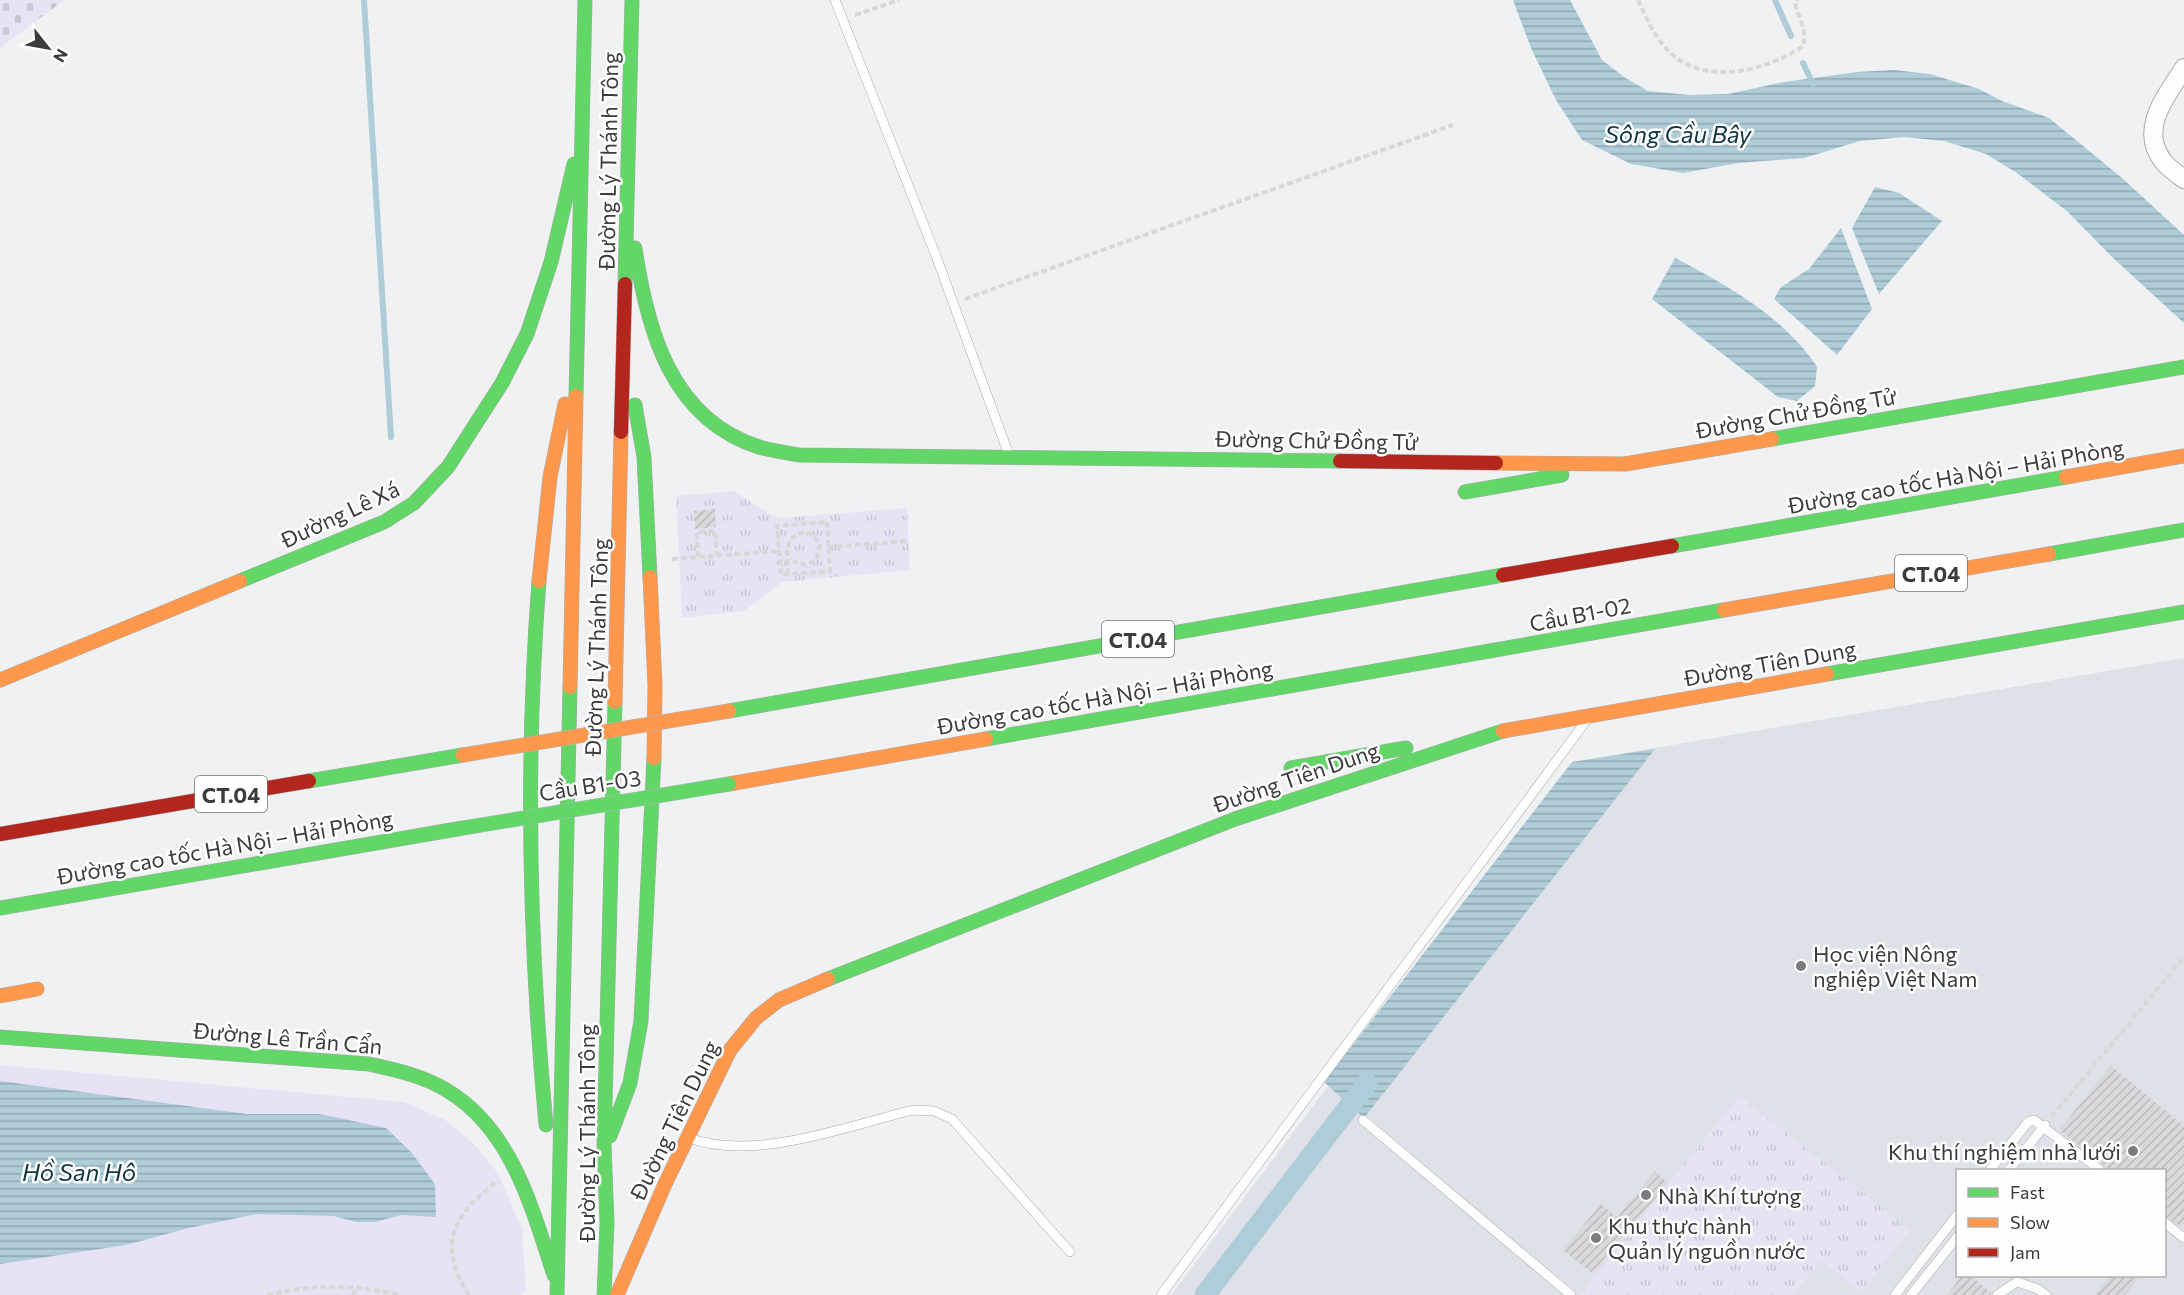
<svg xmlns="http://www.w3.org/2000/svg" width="2184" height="1295" font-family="Commissioner,sans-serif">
	<defs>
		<pattern id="grass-tufts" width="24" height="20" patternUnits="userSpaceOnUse" patternTransform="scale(1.5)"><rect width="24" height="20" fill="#e8e3f4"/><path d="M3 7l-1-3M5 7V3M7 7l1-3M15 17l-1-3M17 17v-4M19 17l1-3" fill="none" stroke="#c8c4d2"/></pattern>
		<pattern id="cemetery-stones" width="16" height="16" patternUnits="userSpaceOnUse" patternTransform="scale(1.5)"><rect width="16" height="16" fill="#e8e3f4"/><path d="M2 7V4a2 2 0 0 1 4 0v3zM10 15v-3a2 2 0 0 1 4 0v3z" fill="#c8c4d2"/></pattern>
		<pattern id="water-rules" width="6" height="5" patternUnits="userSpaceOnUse" patternTransform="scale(1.5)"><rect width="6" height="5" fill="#afcdd8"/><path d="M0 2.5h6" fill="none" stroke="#90a8b0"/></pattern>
		<pattern id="building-hatch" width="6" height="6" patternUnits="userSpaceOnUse" patternTransform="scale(1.5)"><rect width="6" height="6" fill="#d9d9db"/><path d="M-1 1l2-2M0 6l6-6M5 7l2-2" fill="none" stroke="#bbbbbd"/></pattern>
	</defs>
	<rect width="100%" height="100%" fill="#f0f1f3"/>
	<path fill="#dee1e7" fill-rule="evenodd" d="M2184 658V1295H1171L1572 762ZM1958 1170H2164V1276H1958Z"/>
	<path fill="url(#grass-tufts)" d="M734 491 771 515 782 518 907 508 910 570 782 582 744 611 682 618 676 496Z
		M1739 1096 1910 1230 1861 1292 1821 1260 1793 1295H1580Z"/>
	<path fill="url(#cemetery-stones)" d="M0 0H64L0 48Z"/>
	<path fill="#e8e3f4" d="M0 1065 404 1102 444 1119 474 1144 498 1173 522 1229 526 1291 520 1295H0Z"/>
	<path fill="url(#water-rules)" d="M1513 0H1570L1602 60 1624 77 1648 91 1690 95 1728 94 1784 82 1857 72 1894 70 1930 74 1979 89 2002 101 2049 118 2122 178 2184 235V323L2112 257 2068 212 2017 173 1986 154 1944 141 1904 137 1860 141 1804 158 1738 163 1683 173 1631 164 1582 140 1556 100 1531 48Z
		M1875 187 1899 193 1942 221 1879 294 1852 228Z
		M1841 228 1872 309 1837 355 1774 299 1781 287 1809 269Z
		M1675 258C1725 284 1786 318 1817 367L1815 386 1797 401 1778 397 1652 299Z
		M1655 749 1364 1118 1324 1082 1572 762Z
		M0 1081 247 1114H320L386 1128 411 1152 435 1184 436 1217 401 1215 375 1222H356L334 1216 257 1214 189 1228 126 1245 0 1264Z"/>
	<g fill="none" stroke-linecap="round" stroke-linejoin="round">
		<path stroke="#afcdd8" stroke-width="6" d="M364 0 391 437
			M1775 0 1791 36
			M1803 63 1813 84"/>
		<path stroke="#afcdd8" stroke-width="21" d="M1205 1295 1367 1083"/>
	</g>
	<path fill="url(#building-hatch)" d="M715 509 716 527 695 529 694 511Z
		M2111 1066 2184 1126V1222L2181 1227 2164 1215V1170H2107L2104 1165 2059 1130Z
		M1655 1171 1668 1183 1592 1273 1563 1250 1601 1204 1617 1217Z
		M1962 1275H1970L1991 1293 1990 1295H1947Z
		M2111 1275H2141L2125 1295H2095Z"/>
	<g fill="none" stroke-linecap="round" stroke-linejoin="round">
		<defs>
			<path id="lane" d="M835 0 936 256 1009 455
				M1363 1120 1571 1295
				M689 1138C755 1162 847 1126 913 1110L934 1111 952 1119 1070 1252
				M1990 1170 2028 1122 2034 1120 2100 1170
				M2009 1170 2045 1125
				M2164 1222 2184 1238
				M1161 1295 1586 721
				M1895 1295 1958 1214
				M1911 1295 1958 1236
				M1997 1295 2017 1282 2038 1289 2046 1295"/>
			<path id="street" d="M2184 68C2167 95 2138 129 2163 161 2168 168 2177 174 2184 179"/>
			<path id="fast" d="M635 248C647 330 671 419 759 447 772 451 787 453 800 455L1340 461
				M625 284 632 0
				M576 396 585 0
				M635 405 644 457 650 577
				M1772 439 2184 367
				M1465 492 1562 475
				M1672 546 2066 477
				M2049 554 2184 530
				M240 581 384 522 414 503 448 467 502 383 527 334 551 262 574 164
				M539 581C525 763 529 944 546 1125
				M1827 674 2184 612
				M729 711 1503 575
				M986 739 1724 610
				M1291 768 1406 748
				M309 781 463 755
				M0 908 457 829
				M828 979 1235 819 1503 731
				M0 1037 369 1064C396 1070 424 1076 448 1091 512 1130 532 1208 554 1275
				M610 1136 630 1083 641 1021 654 758
				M557 1295 570 687
				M604 1295 607 1223 604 1145 615 702"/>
			<path id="slow" d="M1496 463 1625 464 1772 439
				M2066 477 2184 456
				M650 577 655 685 654 758
				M539 581 550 477 565 404
				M1724 610 2049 554
				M0 680 240 581
				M570 687 576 396
				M615 702 621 432
				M1503 731 1827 674
				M729 784 986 739
				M0 996 37 989
				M617 1295 665 1184 730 1050 756 1018 779 1000 828 979"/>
			<path id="jam" d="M621 432 625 284
				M1340 461 1496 463
				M1503 575 1672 546
				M0 834 309 781"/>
		</defs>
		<use href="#lane" stroke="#aaabac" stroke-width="10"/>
		<use href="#street" stroke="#aaabac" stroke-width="20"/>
		<use href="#fast" stroke="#aaabac" stroke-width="15"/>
		<use href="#slow" stroke="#aaabac" stroke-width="15"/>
		<use href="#jam" stroke="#aaabac" stroke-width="15"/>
		<path stroke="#d8d8d9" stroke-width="4" stroke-dasharray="6 3" stroke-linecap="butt" d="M1638 0C1645 15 1652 32 1663 45 1697 88 1764 73 1803 46 1808 31 1798 17 1795 3L1797 0
			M855 15 899 0
			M965 299 1453 125
			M827 522 830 571 781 575 777 526Z
			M828 547 908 541
			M698 557 697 532 715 531 717 555
			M672 559 779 551
			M788 574 787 550 790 539 804 532 814 536 820 545 816 560 806 565 793 561
			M2052 1116 2184 957
			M267 1295C316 1284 351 1284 400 1295
			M352 1295 359 1287
			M469 1295C436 1245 453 1216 497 1181"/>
		<use href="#lane" stroke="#fdfdfd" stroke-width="9"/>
		<use href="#street" stroke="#fdfdfd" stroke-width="18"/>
		<use href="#fast" stroke="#63d668" stroke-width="14"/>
		<use href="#slow" stroke="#ff974d" stroke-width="14"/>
		<use href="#jam" stroke="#b3261e" stroke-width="14"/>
		<defs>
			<path id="fast-bridge" d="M457 829 729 784"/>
			<path id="slow-bridge" d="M463 755 729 711"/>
		</defs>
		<use href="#fast-bridge" stroke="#acb8c1" stroke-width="15" stroke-linecap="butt"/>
		<use href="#slow-bridge" stroke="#acb8c1" stroke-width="15" stroke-linecap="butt"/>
		<use href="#fast-bridge" stroke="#63d668" stroke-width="14"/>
		<use href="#slow-bridge" stroke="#ff974d" stroke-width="14"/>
	</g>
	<g fill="#7a7b7d" stroke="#fefeff" stroke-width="2">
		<circle cx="1801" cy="966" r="6"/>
		<circle cx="2133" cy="1151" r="6"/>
		<circle cx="1646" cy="1195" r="6"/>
		<circle cx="1596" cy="1238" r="6"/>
	</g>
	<g text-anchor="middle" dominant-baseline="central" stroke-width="5" stroke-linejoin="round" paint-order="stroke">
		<g fill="#fefeff" stroke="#767677" stroke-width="1.5">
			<rect x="1895" y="555" width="72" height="36" rx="4.5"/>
			<rect x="1102" y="621" width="72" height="36" rx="4.5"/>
			<rect x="195" y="776" width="72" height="36" rx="4.5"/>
		</g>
		<g font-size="21" font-weight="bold" fill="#3b3c3d">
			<text x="1931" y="573">CT.04</text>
			<text x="1138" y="639">CT.04</text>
			<text x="231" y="794">CT.04</text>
		</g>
		<g font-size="22" fill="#3b3c3d" stroke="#fefeff">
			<text transform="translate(608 161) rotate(-89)">Đường Lý Thánh Tông</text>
			<text transform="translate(1796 413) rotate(-10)">Đường Chử Đồng Tử</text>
			<text transform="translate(1317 440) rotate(1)">Đường Chử Đồng Tử</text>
			<text transform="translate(1956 476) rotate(-10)">Đường cao tốc Hà Nội – Hải Phòng</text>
			<text transform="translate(340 514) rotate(-25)">Đường Lê Xá</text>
			<text transform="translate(1580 614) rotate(-11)">Cầu B1-02</text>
			<text transform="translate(596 647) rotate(-88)">Đường Lý Thánh Tông</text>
			<text transform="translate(1770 663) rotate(-10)">Đường Tiên Dung</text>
			<text transform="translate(1105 697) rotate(-10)">Đường cao tốc Hà Nội – Hải Phòng</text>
			<text transform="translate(1296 777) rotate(-19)">Đường Tiên Dung</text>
			<text transform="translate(590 785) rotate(-9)">Cầu B1-03</text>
			<text transform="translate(225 847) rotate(-10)">Đường cao tốc Hà Nội – Hải Phòng</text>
			<text transform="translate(288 1038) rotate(5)">Đường Lê Trần Cẩn</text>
			<text transform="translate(674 1120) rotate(-64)">Đường Tiên Dung</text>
			<text transform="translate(586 1133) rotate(-90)">Đường Lý Thánh Tông</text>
		</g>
		<g font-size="22" fill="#3b3c3d" stroke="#fefeff" text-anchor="start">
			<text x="1813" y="953">Học viện Nông<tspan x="1813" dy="25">nghiệp Việt Nam</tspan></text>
			<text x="2121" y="1151" text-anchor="end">Khu thí nghiệm nhà lưới</text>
			<text x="1658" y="1195">Nhà Khí tượng</text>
			<text x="1608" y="1225">Khu thực hành<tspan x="1608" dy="25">Quản lý nguồn nước</tspan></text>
		</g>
		<g font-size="24" font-style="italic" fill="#0f3743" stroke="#fefeff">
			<text x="1678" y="133">Sông Cầu Bây</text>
			<text x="79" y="1171">Hồ San Hô</text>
		</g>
	</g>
	<rect x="1956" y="1169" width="210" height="108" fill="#fefeff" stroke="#b0b0b1" stroke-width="1.5"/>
	<rect x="1968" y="1188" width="30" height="9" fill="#63d668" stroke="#b0b0b1" stroke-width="1.5"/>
	<text x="2010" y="1199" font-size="18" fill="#3b3c3d">Fast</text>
	<rect x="1968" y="1218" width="30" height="9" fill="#ff974d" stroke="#b0b0b1" stroke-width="1.5"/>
	<text x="2010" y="1229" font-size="18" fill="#3b3c3d">Slow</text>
	<rect x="1968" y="1248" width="30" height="9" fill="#b3261e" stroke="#b0b0b1" stroke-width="1.5"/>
	<text x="2010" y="1259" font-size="18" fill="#3b3c3d">Jam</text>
	<g transform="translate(48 48) rotate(121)" stroke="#fefeff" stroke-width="4.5" paint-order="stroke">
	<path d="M0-4.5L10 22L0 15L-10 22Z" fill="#3b3c3d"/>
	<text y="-9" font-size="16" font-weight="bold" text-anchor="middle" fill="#3b3c3d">N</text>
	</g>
</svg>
